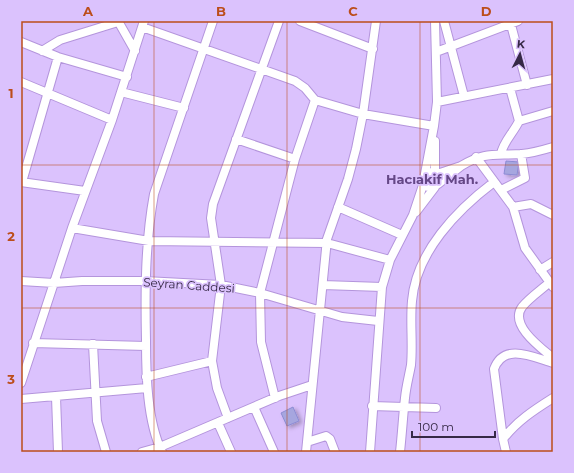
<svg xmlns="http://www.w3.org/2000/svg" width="574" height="473" font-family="Montserrat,sans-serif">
	<defs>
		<filter id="shadow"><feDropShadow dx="3" dy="2" stdDeviation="2" flood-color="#0004"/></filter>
	</defs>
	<rect width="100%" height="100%" fill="#dbc2fd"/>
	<path fill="#a6a6df" stroke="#8c8bd3" filter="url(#shadow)" d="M506 161 519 162 517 175 504 174Z
		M293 407 299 421 287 426 281 413Z"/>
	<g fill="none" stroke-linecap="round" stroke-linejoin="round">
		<defs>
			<path id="minor" d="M118 21 135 51
				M300 21 373 49
				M444 21 464 96
				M510 21 527 85
				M142 27 295 81 305 88 315 100 363 114 434 126
				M21 42 58 57 127 77
				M42 51 60 40 118 22
				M436 52 518 21
				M21 82 112 120
				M510 88 519 121 553 111
				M121 92 184 108
				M437 102 553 79
				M236 139 295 159
				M501 154C503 142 514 132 519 121
				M476 157 513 207 525 248 553 287
				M461 166C486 151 495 156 522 154 532 153 543 150 553 147
				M435 172V141
				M437 174 461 166 438 184
				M425 175 432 172 437 174 440 179 438 184 433 187H428L424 179 434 126 437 102 435 21
				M21 182 85 191
				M22 182 58 57
				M501 190 525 178 521 154
				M338 207 402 235
				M513 207 531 204 553 215
				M416 212 435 187
				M72 228 149 241 327 243 390 260
				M540 270 553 262
				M21 281 54 283 82 281H145L221 285 260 293 342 317 378 321
				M550 282C541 290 529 298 522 307 509 325 541 348 553 358
				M323 285 382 287
				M33 343 146 346
				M93 344 97 421 106 452
				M146 377 212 361
				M21 383 72 228 112 120 144 21
				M56 397 58 452
				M275 398 261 342 260 293 295 159 315 100
				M21 399 147 388
				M372 406 436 408
				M254 407 274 452
				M228 418 217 388 212 361 221 285 211 218 213 204 279 21
				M218 423 231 452
				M503 439 494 369C504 342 533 357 553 363
				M307 442 326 436 330 439 335 452
				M142 452 160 447 279 396 312 385
				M162 452C147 421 146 375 146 341 145 292 145 243 154 194L213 21
				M306 452 327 239 348 179 356 149 363 114 376 21
				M370 452 382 287 390 260 413 215 424 182
				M400 452C402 434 403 416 405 398 406 387 409 376 411 365 413 344 410 322 412 301 416 252 457 210 494 182
				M506 452 503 439C517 421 534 410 553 398"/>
		</defs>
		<use href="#minor" stroke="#b495dc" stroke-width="10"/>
		<use href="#minor" stroke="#fff" stroke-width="8"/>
	</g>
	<path fill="none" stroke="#bc4d1a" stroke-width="1" stroke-opacity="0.55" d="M154 21V452M287 21V452M420 21V452M21 165H553M21 308H553"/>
	<g text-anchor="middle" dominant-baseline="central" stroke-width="3.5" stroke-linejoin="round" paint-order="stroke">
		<g font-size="12" fill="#362946" stroke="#dbc2fd">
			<text transform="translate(189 285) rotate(4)">Seyran Caddesi</text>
		</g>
		<g font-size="13" font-weight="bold" fill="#654787" stroke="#dbc2fd">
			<text x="432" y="179">Hacıakif Mah.</text>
		</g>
	</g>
	<rect width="574" height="473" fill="none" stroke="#dbc2fd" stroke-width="44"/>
	<g transform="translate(520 54) rotate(6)" stroke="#dbc2fd" stroke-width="3" paint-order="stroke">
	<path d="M0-3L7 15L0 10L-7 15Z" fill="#362946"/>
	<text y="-6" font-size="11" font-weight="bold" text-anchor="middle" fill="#362946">K</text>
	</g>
	<path d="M412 431v6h83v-6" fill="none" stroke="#362946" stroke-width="2"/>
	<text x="418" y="431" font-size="12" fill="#362946" stroke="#dbc2fd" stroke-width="3" paint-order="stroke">100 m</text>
	<rect x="22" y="22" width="530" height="429" fill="none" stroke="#bc4d1a" stroke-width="1.5"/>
	<g font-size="13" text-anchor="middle" font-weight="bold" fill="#bc4d1a">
		<text x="88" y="16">A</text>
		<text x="221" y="16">B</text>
		<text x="353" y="16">C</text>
		<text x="486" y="16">D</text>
		<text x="11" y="98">1</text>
		<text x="11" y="241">2</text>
		<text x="11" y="384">3</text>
	</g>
</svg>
